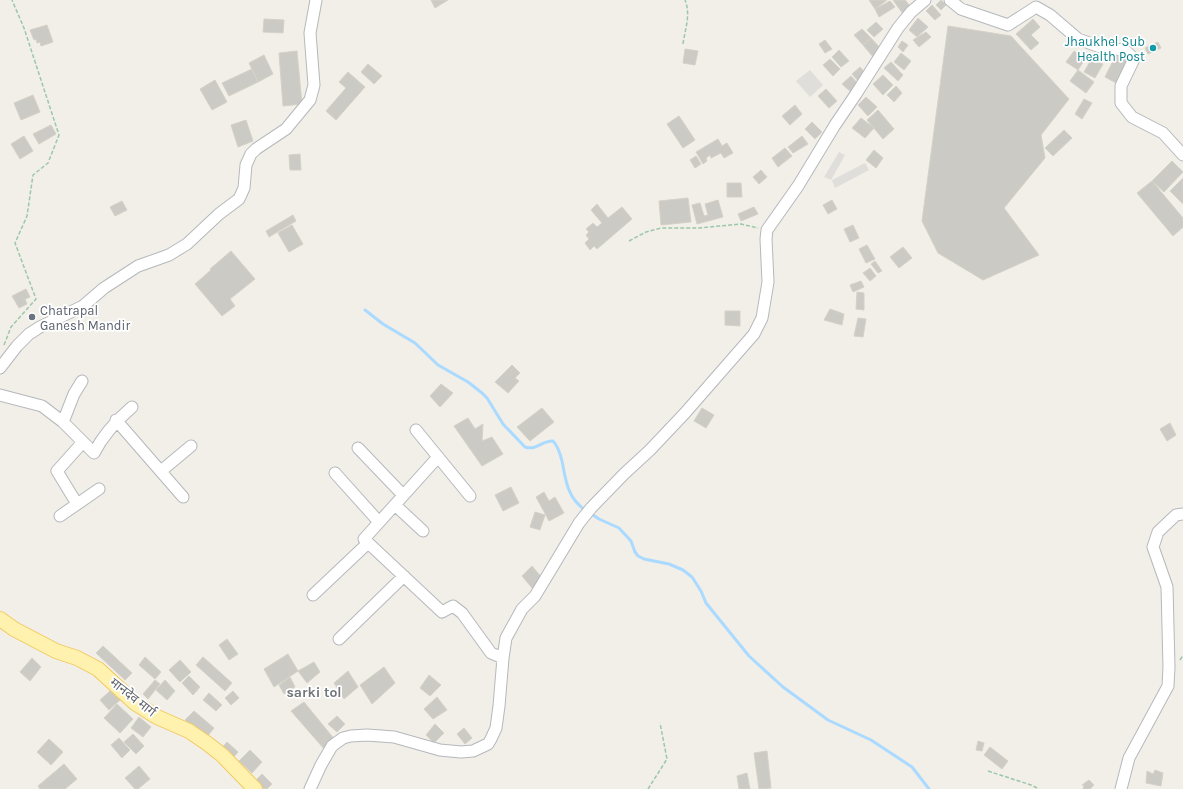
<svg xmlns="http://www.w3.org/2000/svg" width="1183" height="789" font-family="Karla,'Noto Sans Devanagari',sans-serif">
	<rect width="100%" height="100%" fill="#f1efe8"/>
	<path fill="#e0deda" d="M810 70 823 85 810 97 796 81Z
		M839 152 845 155 831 180 824 177Z
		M865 163 869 170 835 188 832 180Z"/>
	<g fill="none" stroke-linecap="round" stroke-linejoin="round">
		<path stroke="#aadaff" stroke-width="3" d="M365 310 383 324 415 343 438 365 468 382 482 393 487 398 503 424 525 447C536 451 543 440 553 441 558 446 560 453 562 461 566 481 567 497 585 510
			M590 513 599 519 619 528 631 541 635 552 638 556 644 559 669 564 683 570 692 577 701 591 706 603 749 656 783 687 828 720 871 740 912 767 929 789"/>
	</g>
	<path fill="#cccac5" stroke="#d6d1c6" d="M431 0H448L435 8Z
		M869 0H887L875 9Z
		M893 0H905L910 6 903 14Z
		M941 0 946 5 941 10 936 5Z
		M890 1 895 7 879 17 875 9Z
		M932 5 941 15 935 20 926 11Z
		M918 18 928 27 917 37 909 30Z
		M264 19 284 20 283 33 263 32Z
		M1033 19 1040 27 1031 35 1039 43 1031 50 1016 34Z
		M876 22 883 29 874 37 867 30Z
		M47 25 53 42 41 46 40 42 37 43 36 39 34 40 30 30Z
		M948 26 1011 36 1069 99 1041 135 1045 158 1004 208 1039 255 983 280 938 253 922 221Z
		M862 29 871 38 863 45 854 35Z
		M926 32 931 37 919 47 913 40Z
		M871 38 882 50 874 58 863 45Z
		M825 40 832 49 825 53 819 44Z
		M902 41 908 45 903 52 898 47Z
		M1158 42 1161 48 1148 54 1145 48Z
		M685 49 698 51 695 65 683 63Z
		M839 50 849 61 841 67 832 57Z
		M297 51 302 104 283 106 279 53Z
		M1074 51 1085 59 1078 70 1066 62Z
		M901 53 911 61 904 70 894 62Z
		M264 55 273 74 258 82 249 63Z
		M1116 55 1129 61 1118 84 1105 77Z
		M1092 58 1103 64 1095 78 1084 72Z
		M830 59 840 69 833 76 823 65Z
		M891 62 903 75 898 81 884 68Z
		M368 64 382 76 374 84 361 72Z
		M860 67 867 75 859 82 852 74Z
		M252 69 258 82 229 96 222 83Z
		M1078 70 1094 82 1086 93 1070 81Z
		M348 72 365 87 336 120 326 111 346 88 339 82Z
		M883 75 893 85 883 95 873 84Z
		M851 76 860 86 852 93 842 84Z
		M215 80 227 102 212 110 200 89Z
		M896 86 902 93 894 102 887 95Z
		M826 89 837 101 829 108 818 96Z
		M33 95 40 112 21 120 14 103Z
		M866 97 877 107 868 116 858 105Z
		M1084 99 1092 103 1082 119 1075 114Z
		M795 105 802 114 790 125 782 116Z
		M878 110 894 129 883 139 867 120Z
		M679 116 695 140 683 148 667 124Z
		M861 118 874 128 865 138 852 128Z
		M246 120 253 141 238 147 231 125Z
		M812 122 822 132 815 139 805 129Z
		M51 125 56 134 39 144 33 134Z
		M1064 130 1072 138 1053 156 1045 148Z
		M24 136 33 151 20 159 11 144Z
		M802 136 808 144 793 153 788 147Z
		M718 139 722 146 727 143 733 153 724 158 721 153 711 158 710 155 706 158 707 161 703 164 696 152Z
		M785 148 792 156 778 167 772 158Z
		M874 150 883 158 876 168 866 160Z
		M300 154 301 170H290L289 155Z
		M696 156 701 164 695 168 690 160Z
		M1172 161 1183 172 1164 192 1152 181Z
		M761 170 767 177 759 184 753 177Z
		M1183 178V204L1170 191Z
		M1152 181 1183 218V227L1173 236 1137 193Z
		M727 183H741L742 197H727Z
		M688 198 691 222 661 225 659 201Z
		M718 200 723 217 697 224 692 205 700 203 704 216 708 215 705 204Z
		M832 200 837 209 828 214 823 205Z
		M122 201 127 210 115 216 110 207Z
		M597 204 608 218 622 207 632 219 597 249 594 246 590 250 585 243 589 239 586 235 589 232 586 229 593 223 597 227 602 223 591 210Z
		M754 207 758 214 741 221 738 214Z
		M293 215 296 221 269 237 266 231Z
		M292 225 303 244 289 252 278 233Z
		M853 225 859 238 850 242 844 229Z
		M867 245 875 259 866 263 859 249Z
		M903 247 912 258 899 268 890 257Z
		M231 251 255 279 230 299 235 306 222 316 195 284 211 270 210 269Z
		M875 261 882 271 878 273 871 264Z
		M870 268 876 276 870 281 863 273Z
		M861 281 864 287 853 292 850 285Z
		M26 289 30 297 25 299 27 304 19 308 12 296Z
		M857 292 864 293V310L856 309Z
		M830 309 844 314 842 325 824 320Z
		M725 311H740V326L725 325Z
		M858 318 866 319 863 337 854 336Z
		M512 365 520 373 515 378 519 381 508 393 495 382Z
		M441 384 453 393 440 407 430 396Z
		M542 408 554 422 530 441 517 427Z
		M702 408 714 415 706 428 694 421Z
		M468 418 475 429 483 424 482 441 492 437 503 454 482 466 454 426Z
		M1170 423 1176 435 1167 441 1160 429Z
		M511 487 519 503 503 511 495 495Z
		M544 492 549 501 555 497 564 513 549 521 536 497Z
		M535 512 545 515 540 530 530 527Z
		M532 566 543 579 532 588 522 576Z
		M227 639 238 654 229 660 219 645Z
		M103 646 132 673 125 680 96 653Z
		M288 654 298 671 274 687 264 669Z
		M145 657 161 672 155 679 139 665Z
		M203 657 232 683 225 691 196 665Z
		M32 658 41 667 30 681 20 672Z
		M180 660 191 672 180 682 169 670Z
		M314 662 320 672 307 683 298 671Z
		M384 667 395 683 372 704 360 685Z
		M348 671 358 687 344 699 334 683Z
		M429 675 441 685 430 696 420 688Z
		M189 676 200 687 193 695 182 683Z
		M290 677 295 687 284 694 279 685Z
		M155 680 160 684 148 699 143 694Z
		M165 680 175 691 167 700 156 690Z
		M110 691 120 700 109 710 100 700Z
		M233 691 239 698 231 705 225 698Z
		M209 693 222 705 216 711 203 700Z
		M437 697 447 710 433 719 424 709Z
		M304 702 335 740 325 750 291 711Z
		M117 704 133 719 120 733 104 718Z
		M194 711 214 728 206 738 185 720Z
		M337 716 345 724 337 732 328 724Z
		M139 717 151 727 143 737 131 728Z
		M435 724 444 733 434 743 426 735Z
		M464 728 472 738 465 744 457 734Z
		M133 734 144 746 136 754 124 742Z
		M119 738 130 750 122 758 111 745Z
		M49 739 63 752 51 765 37 752Z
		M978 741 984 743 982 751 976 750Z
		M227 742 238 752 232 759 221 749Z
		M990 747 1008 761 1002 769 984 755Z
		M250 750 262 762 252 773 239 761Z
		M767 751 771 788 759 789 754 753Z
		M64 764 77 779 65 789H40L38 786Z
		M139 766 150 779 138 789H135L125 778Z
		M1155 770 1163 773 1161 786 1146 783 1147 771 1153 774Z
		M747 773 750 789H739L737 776Z
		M262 774 272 784 267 789H264L256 780Z
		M1089 780 1094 785 1090 789H1083L1084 786 1082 785Z"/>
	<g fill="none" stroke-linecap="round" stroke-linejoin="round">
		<defs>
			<path id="minor" d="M950 0 961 9 1008 25 1036 7 1050 15 1078 39 1103 48 1125 50 1134 59 1121 86V103L1132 117 1163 133 1183 155
				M0 368 17 346 29 334 40 327 83 306 104 288 138 266 169 255 187 244 219 214 239 199 244 188 246 165 251 154 256 149 286 129 310 100 314 85 310 33 316 0
				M0 395 42 406 63 422 94 453C103 435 117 420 132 407
				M116 420 183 497
				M63 422 74 394 82 381
				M416 430 470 496
				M358 448 403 495
				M438 457 364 539 442 612 453 606 462 613 491 653 503 658
				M161 471 191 446
				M335 473 379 522
				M77 504 57 471 83 442
				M395 505 423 531
				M60 516 99 489
				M313 595 368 543
				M339 639 404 576
				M310 789 321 765 332 746 343 738 351 736 367 735 394 737 440 750 461 752 473 751 488 744 491 739 496 728 499 706 503 658 506 638 522 609 535 596 579 523 591 508 624 474 650 450 685 413 754 334 762 318 768 282 766 239 767 230 798 186 835 125 856 94 898 28 911 12 925 0
				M1121 789 1129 758 1168 686 1169 667 1167 587 1153 547 1158 532 1176 515 1183 514"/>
			<path id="major" d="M0 619 14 629 56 651 77 658 98 669 135 703 157 717 189 731 208 744 222 755 255 789"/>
		</defs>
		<use href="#minor" stroke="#b5b8bc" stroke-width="13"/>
		<use href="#major" stroke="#f2c960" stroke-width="16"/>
		<path stroke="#9cc7a9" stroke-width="1.5" stroke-dasharray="4 2" stroke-linecap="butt" d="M683 44C685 29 691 15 685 0
			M629 241 646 232 661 228H699L741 224 758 228
			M4 345 11 327 36 299 15 243 27 216 33 175 48 163 59 135 24 28 12 0
			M1180 660 1183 655
			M988 771 1031 785 1039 789
			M648 789 667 759 660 723"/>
		<use href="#minor" stroke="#fff" stroke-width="11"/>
		<use href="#major" stroke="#fff2af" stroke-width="14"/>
	</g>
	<circle fill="#0f9aa8" stroke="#fff" stroke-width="1.5" cx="1153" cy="48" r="4"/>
	<circle fill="#6b7280" stroke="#fff" stroke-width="1.5" cx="32" cy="317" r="4"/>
	<g text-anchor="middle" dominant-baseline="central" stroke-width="3.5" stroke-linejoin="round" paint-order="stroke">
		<g font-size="13" fill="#0d838f" stroke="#fff" text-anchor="end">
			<text x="1145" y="41">Jhaukhel Sub<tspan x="1145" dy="15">Health Post</tspan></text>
		</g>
		<g font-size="13" fill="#5b616d" stroke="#fff" text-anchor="start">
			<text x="40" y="310">Chatrapal<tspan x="40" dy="15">Ganesh Mandir</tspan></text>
		</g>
		<g font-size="13" fill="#5f6368" stroke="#fff">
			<text transform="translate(133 697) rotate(38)">मानदेव मार्ग</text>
		</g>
		<g font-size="14" font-weight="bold" fill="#70757a" stroke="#fff">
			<text x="314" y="692">sarki tol</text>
		</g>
	</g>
</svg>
